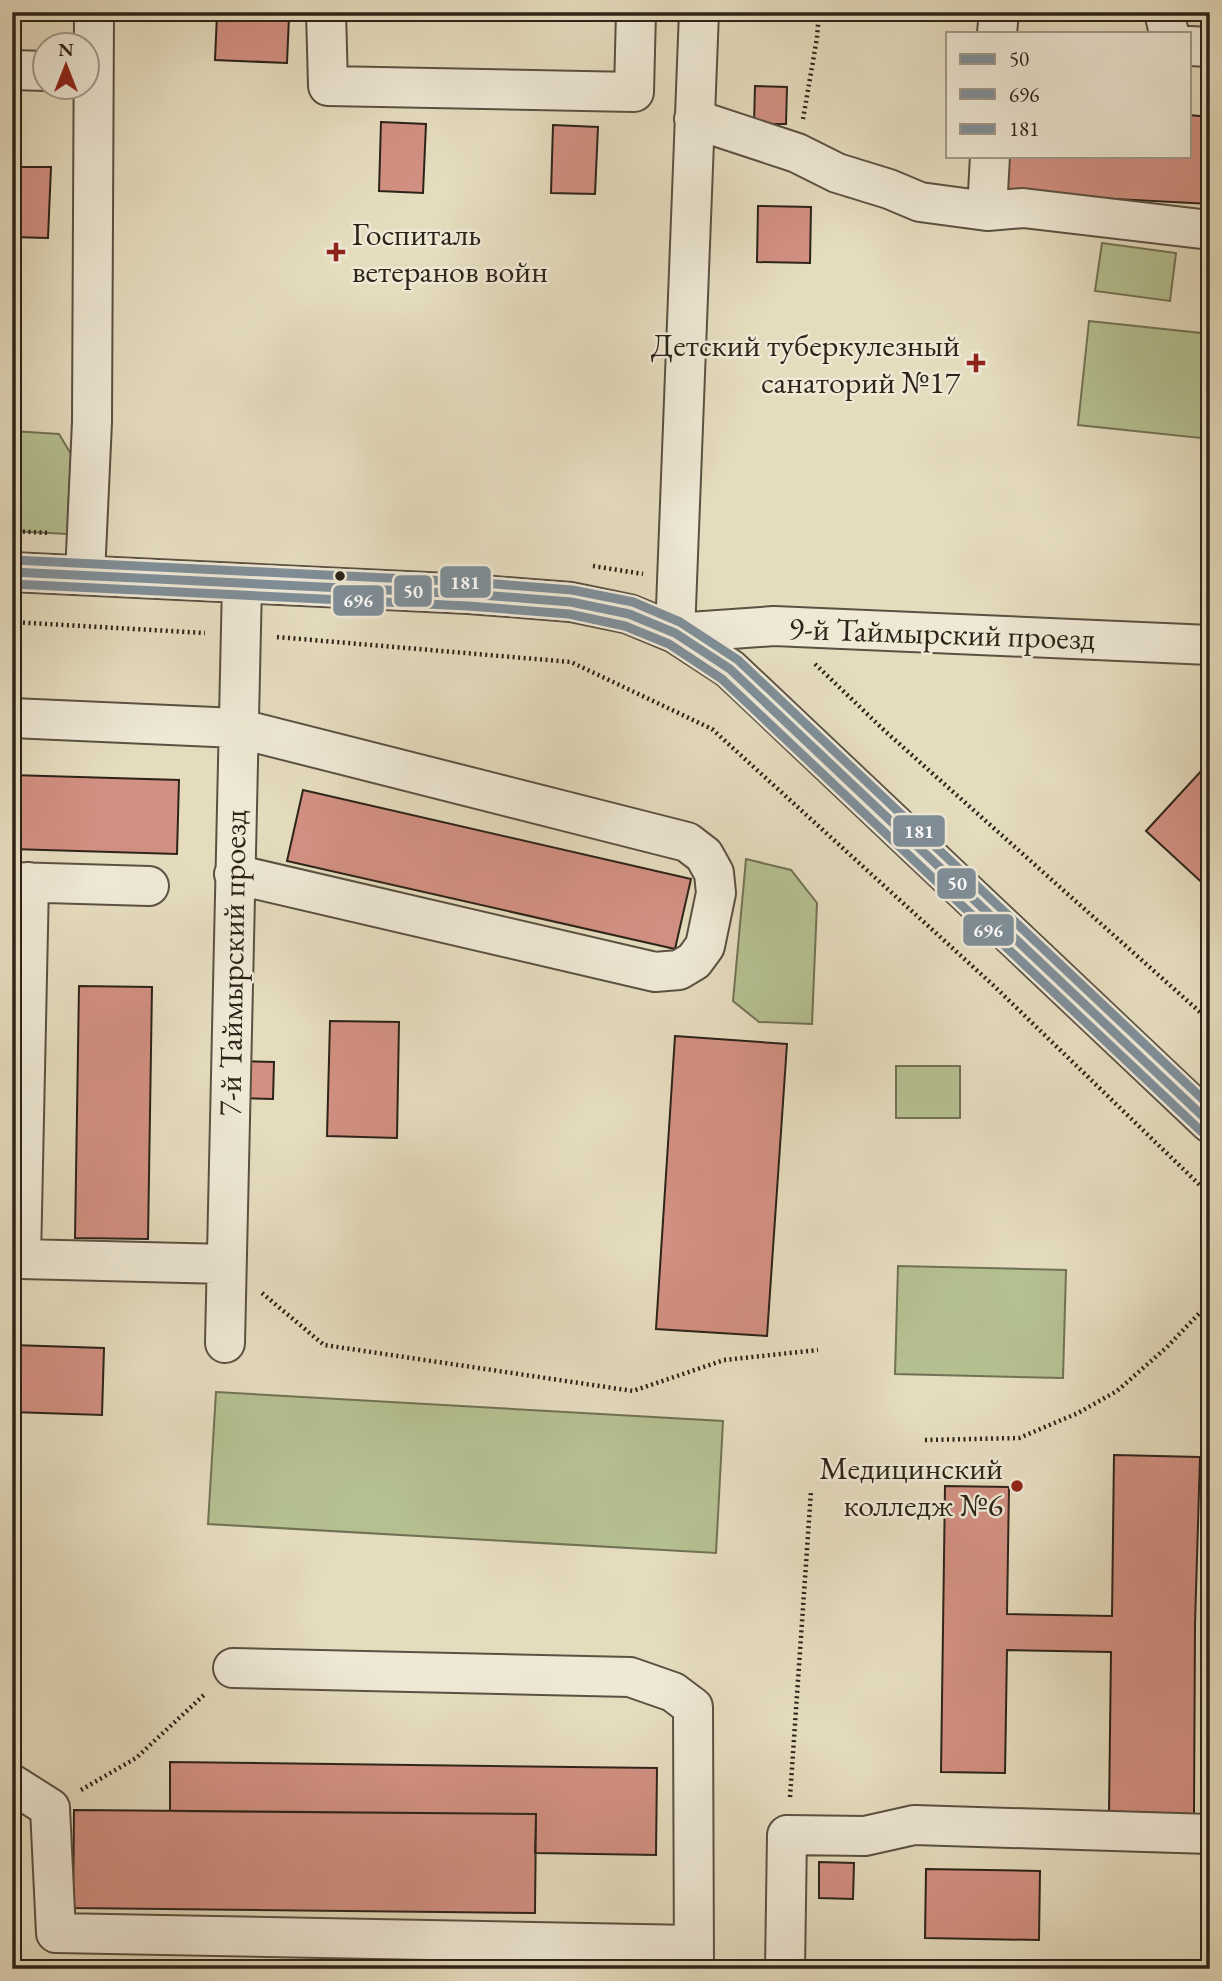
<svg xmlns="http://www.w3.org/2000/svg" width="1222" height="1981" font-family="'EB Garamond',serif">
	<rect width="100%" height="100%" fill="#e5dcbe"/>
	<filter id="stains"><feTurbulence type="fractalNoise" baseFrequency=".00286" numOctaves="4"/><feColorMatrix values="0 0 0 0 .2 0 0 0 0 .09 0 0 0 0 .02 0 0 0 .5 -.17"/></filter>
	<radialGradient id="worn" r=".72"><stop offset=".6" stop-color="#630" stop-opacity="0"/><stop offset="1" stop-color="#630" stop-opacity=".3"/></radialGradient>
	<path fill="#b5c091" stroke="#717255" stroke-width="2" d="M1102 243 1176 253 1170 301 1095 291Z
		M1089 321 1210 334V439L1078 425Z
		M12 431 59 434 71 454 67 534 12 531Z
		M746 859 791 870 817 903 812 1024 759 1022 733 1001Z
		M896 1066H960V1118H896Z
		M898 1266 1066 1270 1063 1378 895 1374Z
		M216 1392 723 1421 716 1553 208 1524Z"/>
	<path fill="#d29082" stroke="#2d2319" stroke-width="2" d="M217 14 289 17 287 63 215 60Z
		M755 86 787 87 786 124H754Z
		M1189 115 1210 117V204L1003 193 1005 156H1189Z
		M381 122 426 124 423 193 379 191Z
		M553 125 598 127 595 194 551 193Z
		M21 167H51L48 238 12 237V186H20Z
		M758 206 811 207 810 263 757 262Z
		M12 327 19 328 18 385H12Z
		M1203 769 1210 776V890L1146 831Z
		M12 775 179 780 177 854 12 849Z
		M303 790 691 879 675 949 287 861Z
		M79 986 152 987 148 1239 75 1238Z
		M330 1021 399 1022 397 1138 327 1136Z
		M675 1036 787 1044 767 1336 656 1329Z
		M239 1061 274 1062 273 1099 238 1098Z
		M12 1345 104 1348 102 1415 12 1412Z
		M1114 1455 1200 1457 1195 1624 1194 1814 1109 1813 1111 1652 1007 1650 1005 1773 941 1772 945 1486 1009 1487 1007 1614 1112 1616Z
		M170 1762 657 1768 656 1855 535 1853 536 1814 170 1811Z
		M74 1810 536 1814 535 1913 73 1908Z
		M819 1862 854 1863 853 1899 819 1898Z
		M926 1869 1040 1871 1039 1940 925 1938Z"/>
	<g fill="none" stroke-linecap="round" stroke-linejoin="round">
		<defs>
			<path id="minor" d="M326 12 328 86 634 92 636 12
				M699 12 675 633 774 626 1210 645
				M1164 12 1169 33
				M997 33 999 12
				M1189 46 1210 47
				M12 70 46 71
				M694 119 797 153 837 173 889 189 920 202 987 211 990 156
				M987 211 1023 208 1210 230
				M12 572 469 594 571 602 629 614 675 633 730 669 1210 1123
				M85 575 92 422 94 12
				M12 718 237 728 687 842 704 855 714 873 716 893 705 946 694 961 679 970 655 972 234 874
				M12 882 149 886
				M29 882 21 1259 226 1264
				M225 1343 242 584
				M233 1668 630 1677 673 1692 693 1707 694 1969
				M12 1784 50 1808 56 1933 693 1945
				M785 1969 787 1835 865 1836 914 1825 1210 1834"/>
		</defs>
		<use href="#minor" stroke="#5b5142" stroke-width="42"/>
		<path stroke="#2d2319" stroke-width="4.5" stroke-dasharray="2 3.5" stroke-linecap="butt" d="M803 119 817 38 819 12
			M12 531 50 533
			M593 566 643 574
			M12 622 205 633
			M277 637 571 662 712 729 993 985 1210 1195
			M815 664 886 732 1210 1021
			M262 1293 324 1345 633 1391 724 1360 818 1350
			M925 1440 1019 1438 1078 1413 1117 1391 1167 1347 1210 1302
			M81 1790 136 1758 206 1693
			M790 1797 811 1491"/>
		<use href="#minor" stroke="#eee8d5" stroke-width="38"/>
		<defs>
			<path id="bus-1" d="M12 572 469 594 571 602 629 614 675 633 730 669 1210 1123"/>
			<path id="bus-2" d="M12 584 468 606 569 614 625 626 669 644 722 679 1202 1132"/>
			<path id="bus-3" d="M13 560 470 582 572 590 633 602 680 622 738 660 1210 1106"/>
		</defs>
		<use href="#bus-1" stroke="#eee8d5" stroke-width="14"/>
		<use href="#bus-2" stroke="#eee8d5" stroke-width="14"/>
		<use href="#bus-3" stroke="#eee8d5" stroke-width="14"/>
		<use href="#bus-1" stroke="#7f8e98" stroke-width="9"/>
		<use href="#bus-2" stroke="#7f8e98" stroke-width="9"/>
		<use href="#bus-3" stroke="#7f8e98" stroke-width="9"/>
	</g>
	<g fill="#8f2418" stroke="#eee8d5" stroke-width="2.5">
		<path d="M332.5 241.5h7v7h7v7h-7v7h-7v-7h-7v-7h7z"/>
		<path d="M972.5 352.5h7v7h7v7h-7v7h-7v-7h-7v-7h7z"/>
		<circle cx="1017" cy="1486" r="7"/>
	</g>
	<circle fill="#2d2319" stroke="#eee8d5" stroke-width="2.5" cx="340" cy="576" r="6"/>
	<g text-anchor="middle" dominant-baseline="central" stroke-width="5" stroke-linejoin="round" paint-order="stroke">
		<g font-size="32" fill="#2d2319" stroke="#eee8d5" text-anchor="end">
			<text x="352" y="234" text-anchor="start">Госпиталь<tspan x="352" dy="37">ветеранов войн</tspan></text>
			<text x="960" y="345">Детский туберкулезный<tspan x="960" dy="37">санаторий №17</tspan></text>
			<text x="1003" y="1468">Медицинский<tspan x="1003" dy="37">колледж №6</tspan></text>
		</g>
		<g font-size="32" fill="#2d2319" stroke="#eee8d5">
			<text transform="translate(942 633) rotate(2)">9-й Таймырский проезд</text>
			<text transform="translate(232 963) rotate(-89)">7-й Таймырский проезд</text>
		</g>
	</g>
	<g stroke="#eee8d5" stroke-width="2.5">
		<rect x="439" y="565" width="53" height="34" rx="7" fill="#7f8e98"/>
		<rect x="393" y="574" width="40" height="34" rx="7" fill="#7f8e98"/>
		<rect x="332" y="584" width="53" height="33" rx="7" fill="#7f8e98"/>
		<rect x="892" y="814" width="54" height="34" rx="7" fill="#7f8e98"/>
		<rect x="936" y="867" width="41" height="33" rx="7" fill="#7f8e98"/>
		<rect x="962" y="913" width="53" height="34" rx="7" fill="#7f8e98"/>
	</g>
	<g font-size="19" text-anchor="middle" font-weight="bold" fill="#fff">
		<text x="465" y="589">181</text>
		<text x="413" y="598">50</text>
		<text x="358" y="607">696</text>
		<text x="919" y="838">181</text>
		<text x="957" y="890">50</text>
		<text x="988" y="937">696</text>
	</g>
	<rect width="1222" height="1981" fill="none" stroke="#e5dcbe" stroke-width="42"/>
	<rect x="14" y="14" width="1194" height="1953" fill="none" stroke="#2d2319" stroke-width="3.5"/>
	<rect x="21" y="21" width="1180" height="1939" fill="none" stroke="#2d2319" stroke-width="2"/>
	<rect x="946" y="32" width="245" height="126" fill="#eee8d5" stroke="#a1998a" stroke-width="2"/>
	<rect x="960" y="54" width="35" height="10" fill="#7f8e98" stroke="#a1998a" stroke-width="2"/>
	<text x="1009" y="66" font-size="21" fill="#2d2319">50</text>
	<rect x="960" y="89" width="35" height="10" fill="#7f8e98" stroke="#a1998a" stroke-width="2"/>
	<text x="1009" y="102" font-size="21" fill="#2d2319">696</text>
	<rect x="960" y="124" width="35" height="10" fill="#7f8e98" stroke="#a1998a" stroke-width="2"/>
	<text x="1009" y="136" font-size="21" fill="#2d2319">181</text>
	<g transform="translate(66 66)"><circle r="33" fill="#eee8d5" stroke="#a1998a" stroke-width="2"/>
	<path d="M0-5L12 26L0 18L-12 26Z" fill="#8f2418"/>
	<text y="-10" font-size="19" font-weight="bold" text-anchor="middle" fill="#2d2319">N</text>
	</g>
	<rect width="100%" height="100%" filter="url(#stains)"/>
	<rect width="100%" height="100%" fill="url(#worn)"/>
</svg>
